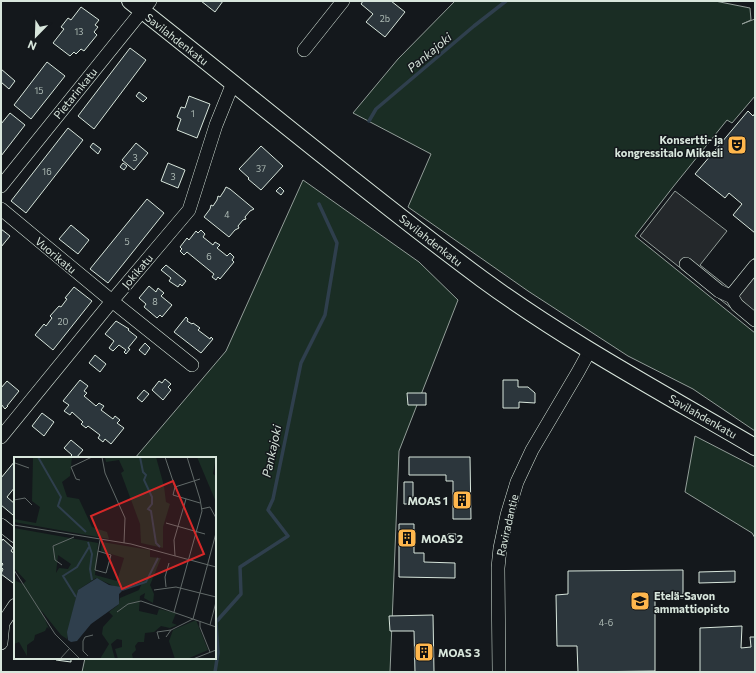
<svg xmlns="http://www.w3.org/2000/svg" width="756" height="673" font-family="Commissioner,sans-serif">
	<rect width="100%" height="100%" fill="#14181c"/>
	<path fill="#1a2d24" stroke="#939e99" d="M455 1H715L750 8 751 20 742 24 755 19V96L732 123 727 120 673 187 635 236 755 333V431L693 389 628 356 528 291 408 207 431 154 353 113 398 59Z
		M303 180 419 262 458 300 399 451 390 672H82L85 658H215V458H135L226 351Z
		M695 436 755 467V538L752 533 685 492Z"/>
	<path fill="#24282b" stroke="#939e99" d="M675 191 727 231 700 265 729 288 755 257V327L640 236Z"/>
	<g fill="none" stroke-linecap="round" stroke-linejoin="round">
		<path stroke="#2f3f4d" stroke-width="3.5" d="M369 121 376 109 474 26 506 1
			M215 672 218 653 216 622 241 594 240 567 288 536 268 510 273 499 301 363 325 315 337 243 319 204"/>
	</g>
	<path fill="#2c363c" stroke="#d8e6dc" d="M201 1H223L215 12Z
		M363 1H391L405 12 385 37 366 22 373 14 361 4Z
		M81 7 99 20 95 25 98 27 94 32 97 35 84 51 81 49 76 54 74 52 70 56 53 43 64 29 61 27 68 18 71 20Z
		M130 48 146 60 94 129 78 116Z
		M47 62 65 76 31 119 14 105Z
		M1 69 15 81 9 89 1 82Z
		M139 92 147 98 143 102 136 96Z
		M189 96 210 104 197 138 177 130 181 119 177 117 181 107 185 108Z
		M748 111 753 116 755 113V233L733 215 742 204 729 193 725 198 695 174Z
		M10 113 25 125 1 156V124Z
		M68 128 83 140 26 213 11 201Z
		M93 143 101 149 98 154 90 147Z
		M136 143 148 153 134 170 122 160Z
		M261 146 283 166 261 190 248 179 249 178 239 169Z
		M123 163 127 166 124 170 120 167Z
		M168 163 185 170 178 188 161 181Z
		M226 187 230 189 254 209 250 211 245 217 246 219 243 220 238 226 239 228 235 230 229 237 204 217 210 209 211 205 213 206 217 200 218 196 220 197 224 191Z
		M280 187 284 191 281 195 276 191Z
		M147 199 164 213 108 283 90 269Z
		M71 225 89 240 78 254 59 239Z
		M1 229 10 236 1 247Z
		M201 230 205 234 203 237 213 245 215 242 220 245 217 248 227 256 230 253 234 257 232 260 234 262 220 279 218 277 216 280 212 277 214 274 198 261 187 252 184 255 180 251 182 249 180 247 187 238 189 240 196 231 198 233Z
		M166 265 186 281 182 286 180 284 178 287 169 281 171 278 161 270Z
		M149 286 156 292 158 288 164 293 161 296 172 305 162 317 160 315 157 318 144 307 146 304 139 298Z
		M74 287 92 301 53 350 35 335 44 324 46 326 52 318 50 316 59 306 61 307 67 299 65 298Z
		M186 317 188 319 187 321 192 324 193 323 200 328 198 330 210 339 211 337 213 339 201 353 174 332Z
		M116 321 129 329 128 330 137 337 128 348 130 349 126 354 124 352 126 350 119 345 113 351 109 348 114 341 105 334Z
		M145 343 150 348 145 355 139 350Z
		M95 355 106 364 100 372 89 363Z
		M165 379 171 384 168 387 171 390 163 400 152 390 159 381 162 383Z
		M80 380 88 386 84 391 87 393 84 396 96 406 99 403 104 406 101 410 113 419 115 416 120 420 117 423 124 428 111 444 105 439 103 442 98 438 100 435 88 426 86 428 81 424 83 422 72 412 70 415 64 411 69 405 63 401Z
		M503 380H518V387H528L535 393V403L519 402V408H503Z
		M7 381 19 391 7 406H8L5 409 1 404V388Z
		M144 390 149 394 142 402 137 398Z
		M407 393H426V405H408Z
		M42 413 54 422 44 436 32 426Z
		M71 440 83 450 76 458H72L70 457 72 455 64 448Z
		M409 457H470L471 519H453V481H446V475H409Z
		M15 461V487L7 497 15 504V513L13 515 1 505V478Z
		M404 482H413V504H404Z
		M399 524H414V553H424V562L455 563V578L399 577Z
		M448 534H456V540H448Z
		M3 539 13 548 11 551 15 554V580L13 583 1 574 3 569 1 567 3 564 1 562V542Z
		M683 570V598L655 599V671L578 672 577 646H557L556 595 568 594V571Z
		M735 571V582L699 583V572Z
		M433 615 434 672H415L414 631H390L389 616Z
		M742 626 741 648 751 647 750 637H755V672H700V628Z
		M56 658H71V662L56 660Z"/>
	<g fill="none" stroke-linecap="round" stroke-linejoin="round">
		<defs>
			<path id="minor" d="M304 50 343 1
				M1 186 150 1
				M1 209 112 301 192 365
				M686 264 719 291 732 297
				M755 266 734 292 732 297 737 305 755 320
				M1 437 112 301 189 210 216 125 233 83
				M1 525 15 536
				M1 643 3 623 15 605
				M499 672 498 568 500 548 507 515 517 482 532 450 578 372 590 350"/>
			<path id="major" d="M130 1C247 93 362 190 482 279 568 342 663 393 755 447"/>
		</defs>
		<use href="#minor" stroke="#d8e6dc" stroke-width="14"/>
		<use href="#major" stroke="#d8e6dc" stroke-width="18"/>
		<use href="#minor" stroke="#14181c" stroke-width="13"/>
		<use href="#major" stroke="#14181c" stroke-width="16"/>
	</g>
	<defs>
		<symbol id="theatre-square" viewBox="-11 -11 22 22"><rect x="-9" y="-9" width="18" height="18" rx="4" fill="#ffb74d" stroke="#14181c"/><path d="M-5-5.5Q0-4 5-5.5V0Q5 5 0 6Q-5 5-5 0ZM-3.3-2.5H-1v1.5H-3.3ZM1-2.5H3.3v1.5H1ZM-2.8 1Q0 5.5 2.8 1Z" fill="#111"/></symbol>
		<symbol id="building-square" viewBox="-11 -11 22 22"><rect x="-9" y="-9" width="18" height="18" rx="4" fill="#ffb74d" stroke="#14181c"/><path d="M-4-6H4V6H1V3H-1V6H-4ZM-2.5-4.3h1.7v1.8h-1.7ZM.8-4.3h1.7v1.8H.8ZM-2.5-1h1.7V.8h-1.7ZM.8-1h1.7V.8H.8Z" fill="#111"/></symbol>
		<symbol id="school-square" viewBox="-11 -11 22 22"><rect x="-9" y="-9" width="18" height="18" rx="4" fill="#ffb74d" stroke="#14181c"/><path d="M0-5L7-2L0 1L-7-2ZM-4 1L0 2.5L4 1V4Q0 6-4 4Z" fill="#111"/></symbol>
	</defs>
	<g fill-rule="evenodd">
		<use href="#theatre-square" x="726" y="134" width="22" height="22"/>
		<use href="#building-square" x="451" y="489" width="22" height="22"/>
		<use href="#building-square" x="396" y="527" width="22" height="22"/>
		<use href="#school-square" x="629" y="590" width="22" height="22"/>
		<use href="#building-square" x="413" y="641" width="22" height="22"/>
	</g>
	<g text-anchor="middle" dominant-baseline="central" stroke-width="3" stroke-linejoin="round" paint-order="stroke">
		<g font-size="9" fill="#adbab4">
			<text x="385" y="18">2b</text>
			<text x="79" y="31">13</text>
			<text x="39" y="90">15</text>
			<text x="193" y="113">1</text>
			<text x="135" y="157">3</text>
			<text x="261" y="168">37</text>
			<text x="47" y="171">16</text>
			<text x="173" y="176">3</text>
			<text x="227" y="214">4</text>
			<text x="127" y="241">5</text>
			<text x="209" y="256">6</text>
			<text x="155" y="301">8</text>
			<text x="63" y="321">20</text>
			<text x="606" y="622">4-6</text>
		</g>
		<g font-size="11" fill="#d8e6dc" stroke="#14181c">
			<text transform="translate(177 39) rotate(38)">Savilahdenkatu</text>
			<text transform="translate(75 93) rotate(-51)">Pietarinkatu</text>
			<text transform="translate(431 240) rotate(38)">Savilahdenkatu</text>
			<text transform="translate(56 255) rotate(40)">Vuorikatu</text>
			<text transform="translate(137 271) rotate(-50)">Jokikatu</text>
			<text transform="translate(703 416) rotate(30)">Savilahdenkatu</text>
			<text transform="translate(507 525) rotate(-77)">Raviradantie</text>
		</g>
		<g font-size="11" font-weight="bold" fill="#d8e6dc" stroke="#14181c" text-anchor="start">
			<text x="723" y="139" text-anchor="end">Konsertti- ja<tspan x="723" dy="13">kongressitalo Mikaeli</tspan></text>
			<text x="448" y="500" text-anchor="end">MOAS 1</text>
			<text x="421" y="538">MOAS 2</text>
			<text x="654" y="595">Etelä-Savon<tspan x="654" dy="13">ammattiopisto</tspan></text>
			<text x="438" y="652">MOAS 3</text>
		</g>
		<g font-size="12" font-style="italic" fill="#d8e6dc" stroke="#14181c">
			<text transform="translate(429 52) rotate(-40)">Pankajoki</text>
			<text transform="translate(271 451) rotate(-78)">Pankajoki</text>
		</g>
	</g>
	<g transform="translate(14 457)">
		<rect width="202" height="202" fill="#14181c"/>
		<path d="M19 0H58L56 19 48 25 53 40 65 42 78 70 93 75 95 82 0 65V62L22 66 26 50 18 44ZM91 0H142L150 29 152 45 156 47 149 70V91L127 86 126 67 107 16 110 14 105 3 92 5ZM183 0H202L199 17 202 19V45ZM0 71 84 86 81 118 103 124 110 101 87 94 88 85 136 93V100L147 101 136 128 140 137 139 146 130 141 131 136 126 139 125 154 143 158 145 152 162 156 158 166 163 168 156 171 147 169 140 175 131 176 130 185H124L121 189 122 193 118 197 119 202H104L101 192 108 190V183L103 182 97 187 101 202H86L95 187 88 177 89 170 99 159 95 155 104 148 106 141 125 133 128 126 104 131 82 121 64 133 53 182 47 178 27 153 35 172 33 170 31 174 21 178 20 183 13 188V199L5 185 0 187V115L2 124 9 127 12 124 0 111ZM44 98 57 107 54 112 45 111 42 116ZM182 163 194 193 173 202H161L155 184 159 173Z" fill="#1a2d24" fill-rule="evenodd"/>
		<path d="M83 121 95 128 107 130 108 134 105 137V147L77 167 63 184 57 185 54 183 53 175 64 133Z" fill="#2f3f4d"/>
		<path fill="none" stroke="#2f3f4d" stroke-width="2" d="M24 0 47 40 44 49 72 75M126 0 129 15 132 18 130 23 138 40V47L134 52 137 54 142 86 146 90M74 85 78 97 76 112 78 123M108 133 132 125 144 101M62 140 49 119 63 110 75 90"/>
		<path fill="none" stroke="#626a69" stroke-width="1" d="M88 0 91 16 111 61 110 86M151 0 161 30 159 38 186 46M1 6 15 11M0 13V0M66 23 62 22 57 10 78 0M161 30 186 22M0 43 11 41 18 48M187 52 196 50 202 61M152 66 191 77M0 68 117 87 202 110M84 94 97 98 92 116 81 113 84 94 86 83M161 99 160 83 172 42M48 108 41 103 39 89 60 80M0 113 41 177 66 202M152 130 151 120 155 106M140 133 162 130 202 140M103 155 114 147 127 144 202 170M160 155 188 54 186 42 173 0M186 165V170L196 195M196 168 202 145M152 180 157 173 179 162 202 76M145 182 143 175 157 173M74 199 69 194V184L71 180 79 178M46 202 56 191M179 202 202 193"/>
		<path fill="#d62828" fill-opacity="0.15" stroke="#d62828" stroke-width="2" d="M159 24 190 97 108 132 77 59Z"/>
		<rect width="202" height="202" fill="none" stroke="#d8e6dc" stroke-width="2"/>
	</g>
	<rect width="756" height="673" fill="none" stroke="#d8e6dc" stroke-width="4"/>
	<g transform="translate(36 36) rotate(203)" stroke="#14181c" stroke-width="3" paint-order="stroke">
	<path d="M0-3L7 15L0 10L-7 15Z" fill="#d8e6dc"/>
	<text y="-6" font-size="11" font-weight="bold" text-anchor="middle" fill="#d8e6dc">N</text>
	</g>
</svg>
